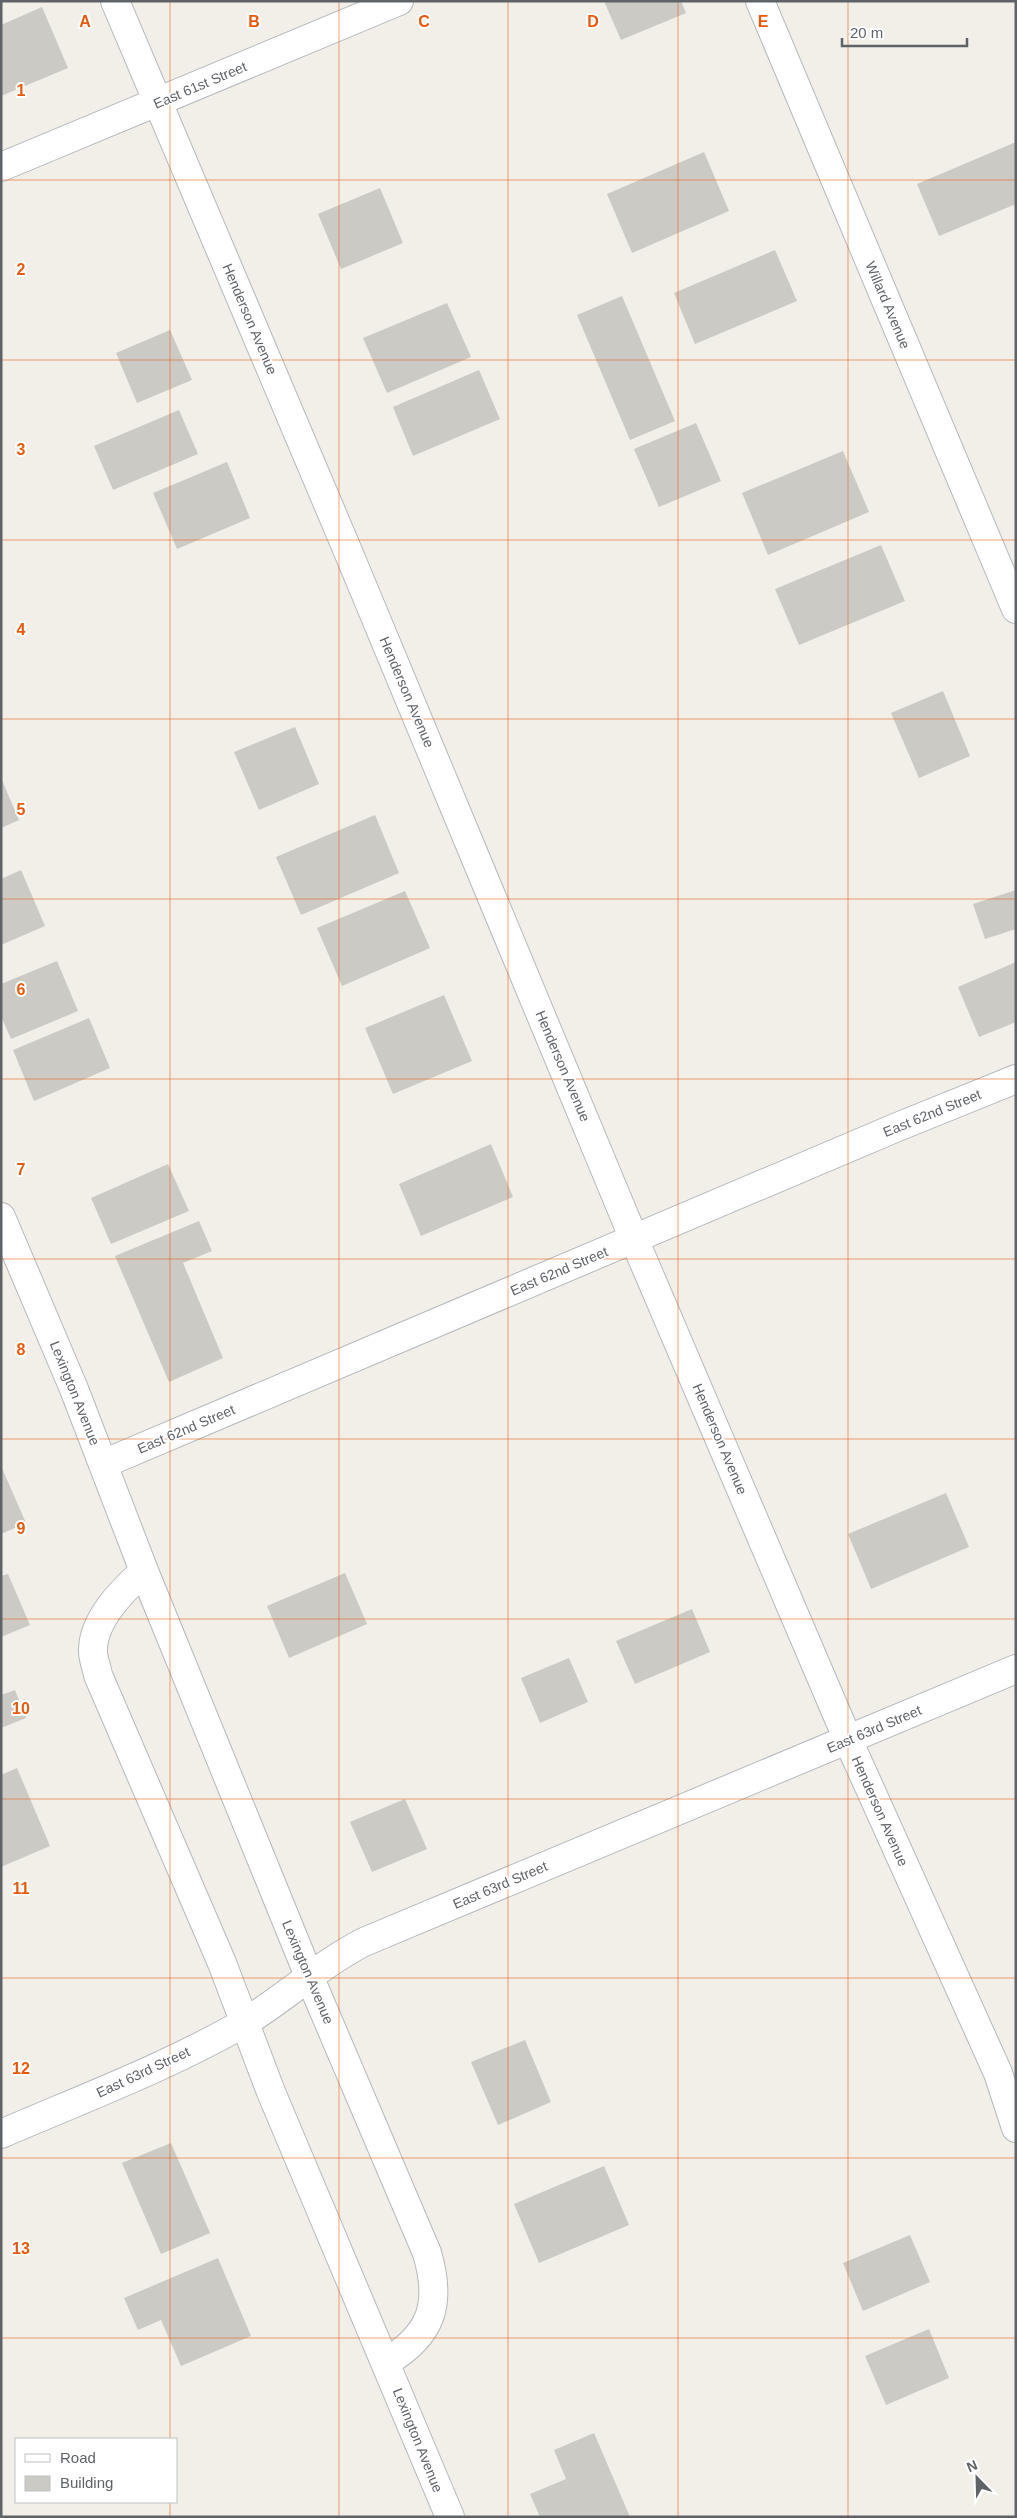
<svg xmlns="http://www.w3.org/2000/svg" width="1017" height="2518" font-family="Arial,sans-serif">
	<rect width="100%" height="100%" fill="#f1efe8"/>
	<path fill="#cccac5" d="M604 1H681L686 13 621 40Z
		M42 7 68 68 1 96V25Z
		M1016 142V204L939 236 917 184Z
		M704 152 729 211 632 253 607 194Z
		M380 188 403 243 341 269 318 214Z
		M775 250 797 301 695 344 674 293Z
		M622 296 675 421 630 440 577 315Z
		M447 303 471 357 387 393 363 338Z
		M170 330 192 380 137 403 116 353Z
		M479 370 500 419 413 456 393 407Z
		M179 410 198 454 113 490 94 446Z
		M696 423 721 481 659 507 634 449Z
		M843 451 869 512 768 555 742 493Z
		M227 462 250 518 177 549 153 493Z
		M881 545 905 601 799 645 775 589Z
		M943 691 970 756 919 778 891 713Z
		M295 727 319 784 259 810 234 752Z
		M1 778 19 820 1 828Z
		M375 815 399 873 301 915 276 857Z
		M21 870 45 926 1 945V879Z
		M1016 890V929L985 939 973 904Z
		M405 891 430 948 342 986 317 928Z
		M57 961 78 1011 11 1039 1 1016V984Z
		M1016 962V1022L979 1037 958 987Z
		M444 995 472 1061 393 1094 365 1028Z
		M89 1018 110 1068 34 1101 13 1050Z
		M491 1144 513 1197 421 1236 399 1184Z
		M168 1164 189 1211 111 1244 91 1198Z
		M199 1221 212 1251 183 1263 223 1358 169 1382 115 1256Z
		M1 1466 26 1523 1 1534Z
		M946 1493 969 1547 871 1589 848 1534Z
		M345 1573 367 1624 289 1658 267 1606Z
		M8 1574 30 1625 1 1637V1576Z
		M692 1609 710 1652 635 1684 616 1641Z
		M569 1658 588 1702 540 1723 521 1678Z
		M15 1690 26 1718 1 1728V1695Z
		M17 1768 50 1846 1 1867V1775Z
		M405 1799 427 1849 372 1872 350 1822Z
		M525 2040 551 2102 498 2125 471 2062Z
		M171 2143 210 2233 161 2254 122 2163Z
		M604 2166 629 2225 539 2263 514 2204Z
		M910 2235 930 2282 863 2311 843 2263Z
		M218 2258 251 2336 181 2366 161 2320 138 2330 124 2298Z
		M929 2329 949 2378 886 2405 865 2356Z
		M594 2433 630 2517H540L530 2494 566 2479 554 2450Z"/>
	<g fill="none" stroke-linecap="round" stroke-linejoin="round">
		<defs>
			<path id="minor" d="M115 1 347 549 634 1239 848 1740 998 2073 1016 2128
				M760 1 1016 609
				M1 167 399 1
				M1 1217 74 1389 144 1571 309 1976 427 2253C442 2304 432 2335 386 2362
				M103 1464 895 1128 1016 1079
				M144 1571C123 1590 92 1620 93 1652 93 1659 97 1668 98 1675L222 1963 271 2092 450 2517
				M1 2134C82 2099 167 2067 244 2023 285 1998 321 1964 364 1942L1016 1669"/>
		</defs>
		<use href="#minor" stroke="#b5b8bc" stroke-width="30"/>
		<use href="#minor" stroke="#fff" stroke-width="28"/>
	</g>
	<path fill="none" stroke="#e8590c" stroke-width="1" stroke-opacity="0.55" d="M170 1V2439M339 1V2517M508 1V2517M678 1V2517M848 1V2517M1 180H1016M1 360H1016M1 540H1016M1 719H1016M1 899H1016M1 1079H1016M1 1259H1016M1 1439H1016M1 1619H1016M1 1799H1016M1 1978H1016M1 2158H1016M1 2338H1016M170 2502V2517"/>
	<g text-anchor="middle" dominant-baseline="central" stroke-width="4" stroke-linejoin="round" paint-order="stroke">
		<g font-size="14" fill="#5f6368" stroke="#fff">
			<text transform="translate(200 85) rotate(-23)">East 61st Street</text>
			<text transform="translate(888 305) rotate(67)">Willard Avenue</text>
			<text transform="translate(250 319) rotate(67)">Henderson Avenue</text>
			<text transform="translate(407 692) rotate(67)">Henderson Avenue</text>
			<text transform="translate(563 1066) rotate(67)">Henderson Avenue</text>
			<text transform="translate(932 1113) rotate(-22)">East 62nd Street</text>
			<text transform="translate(559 1271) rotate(-23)">East 62nd Street</text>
			<text transform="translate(75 1393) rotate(68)">Lexington Avenue</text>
			<text transform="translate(186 1429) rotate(-23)">East 62nd Street</text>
			<text transform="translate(720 1439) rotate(67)">Henderson Avenue</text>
			<text transform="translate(874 1729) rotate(-23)">East 63rd Street</text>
			<text transform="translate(880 1811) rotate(66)">Henderson Avenue</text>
			<text transform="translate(500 1885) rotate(-23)">East 63rd Street</text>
			<text transform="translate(308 1972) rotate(67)">Lexington Avenue</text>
			<text transform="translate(143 2072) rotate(-25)">East 63rd Street</text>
			<text transform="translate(418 2440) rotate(68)">Lexington Avenue</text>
		</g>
	</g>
	<g font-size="16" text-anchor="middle" font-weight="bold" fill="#e8590c" stroke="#fff" stroke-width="4" stroke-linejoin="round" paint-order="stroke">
		<text x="85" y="27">A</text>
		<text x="254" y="27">B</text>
		<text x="424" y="27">C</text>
		<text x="593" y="27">D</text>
		<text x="763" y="27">E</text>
		<text x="21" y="96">1</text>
		<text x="21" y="275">2</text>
		<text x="21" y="455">3</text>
		<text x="21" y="635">4</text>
		<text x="21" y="815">5</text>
		<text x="21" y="995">6</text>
		<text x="21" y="1175">7</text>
		<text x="21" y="1355">8</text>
		<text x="21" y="1534">9</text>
		<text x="21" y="1714">10</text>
		<text x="21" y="1894">11</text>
		<text x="21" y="2074">12</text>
		<text x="21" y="2254">13</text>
	</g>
	<rect width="1017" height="2518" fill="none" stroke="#5f6368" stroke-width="5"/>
	<rect x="15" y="2438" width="162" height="65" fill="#ffffff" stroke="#bfc1c3"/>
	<rect x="25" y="2454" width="25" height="8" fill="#ffffff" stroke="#bfc1c3"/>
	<text x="60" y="2463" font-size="15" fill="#5f6368">Road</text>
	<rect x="25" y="2476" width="25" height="15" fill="#cccac5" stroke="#bfc1c3"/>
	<text x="60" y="2488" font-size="15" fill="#5f6368">Building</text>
	<g transform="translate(977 2478) rotate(337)" stroke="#ffffff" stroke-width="4" paint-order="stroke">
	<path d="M0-4L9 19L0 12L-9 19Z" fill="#5f6368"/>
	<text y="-8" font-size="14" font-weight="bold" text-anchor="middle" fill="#5f6368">N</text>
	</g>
	<path d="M842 38v8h125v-8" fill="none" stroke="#5f6368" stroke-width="2.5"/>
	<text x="850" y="38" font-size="15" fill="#5f6368" stroke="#ffffff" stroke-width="4" paint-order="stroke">20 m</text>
</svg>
